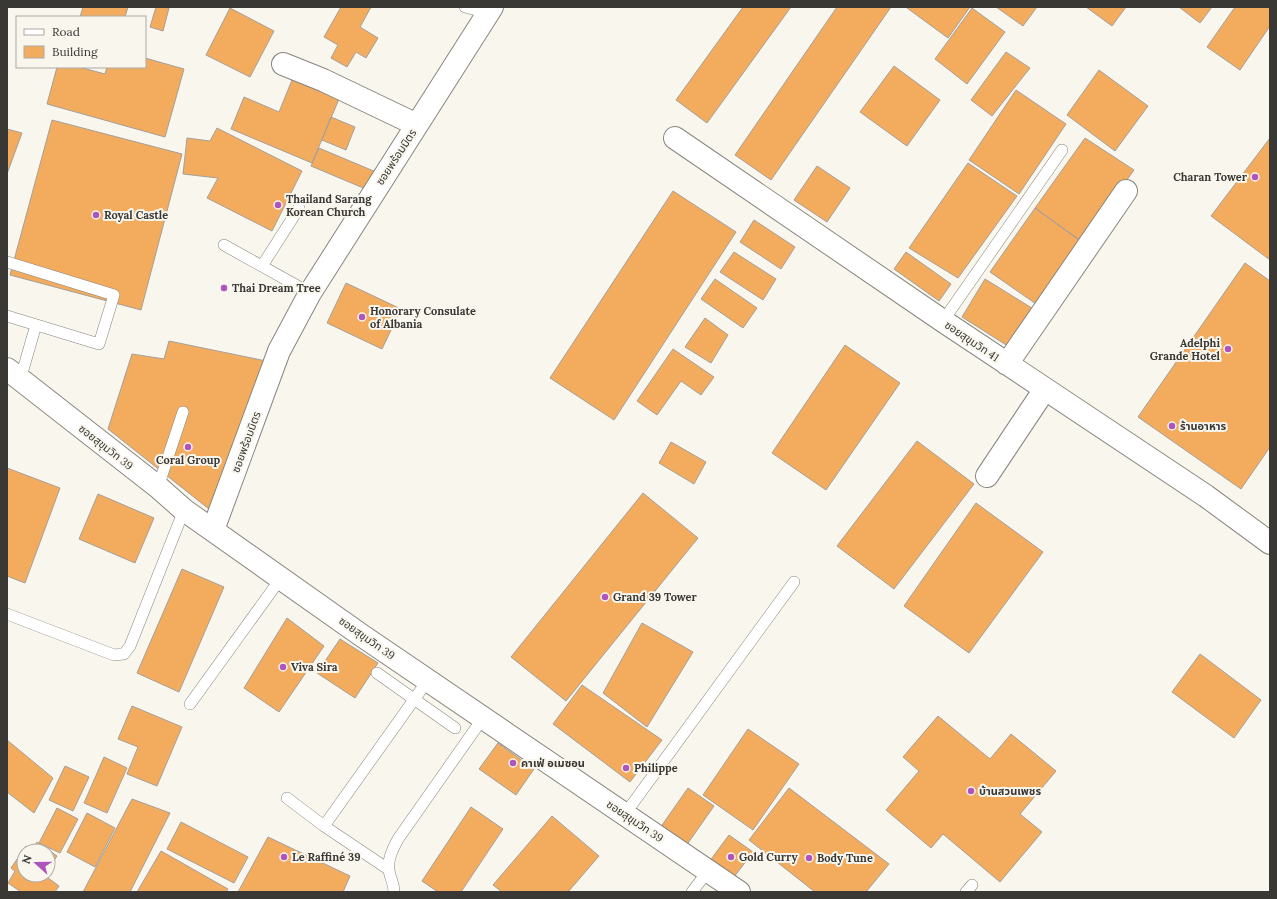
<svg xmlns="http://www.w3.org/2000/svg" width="1277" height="899" font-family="Lora,'Noto Sans Thai',serif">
	<rect width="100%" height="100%" fill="#f9f6ee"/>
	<path fill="#f3ac5e" stroke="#a59f99" d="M83 7H128L125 17H80Z
		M156 7 169 8 163 31 150 27Z
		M341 7H371L360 27 378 38 366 58 356 52 347 67 331 58 338 45 324 37Z
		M743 7H791L707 123 676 100Z
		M837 7H891L771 180 735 155Z
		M908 7H970L948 38 907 8Z
		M996 7H1037L1023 26Z
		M1086 7H1126L1112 26Z
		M1179 7H1212L1200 23Z
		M1235 7H1270V26L1240 70 1207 47Z
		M230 8 274 31 250 77 206 55Z
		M972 8 1005 32 967 84 935 59Z
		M1006 52 1030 68 992 116 971 100Z
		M145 58 184 69 165 137 47 104 57 67H79L105 74 107 67H145Z
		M894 66 940 100 907 146 860 112Z
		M1099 70 1148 106 1115 151 1067 115Z
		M292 80 339 99 312 163 231 129 244 97 279 112Z
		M1016 90 1066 124 1019 194 969 160Z
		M331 117 355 127 346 150 322 140Z
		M52 120 182 154 141 310 10 275Z
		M217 128 302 171 272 231 207 198 218 178 183 174 187 138 210 141Z
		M7 129 22 133 7 174Z
		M1085 138 1134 170 1082 242 1035 208Z
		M1270 138V260L1211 216Z
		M319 148 376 172 368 190 311 166Z
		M968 163 1017 196 958 278 909 248Z
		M817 166 850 188 827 222 794 200Z
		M673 191 736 232 614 420 550 378Z
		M1035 208 1082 242 1039 306 990 272Z
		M754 220 795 247 781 269 740 242Z
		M734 252 776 279 763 300 720 272Z
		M906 252 951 284 939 301 894 269Z
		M1245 263 1270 281V447L1241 489 1138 417Z
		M715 279 757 308 743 328 701 299Z
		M985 279 1035 310 1011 348 962 317Z
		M346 283 401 309 382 349 327 323Z
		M705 318 728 335 711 363 685 347Z
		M169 341 271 362 214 513 108 429 132 354 164 359Z
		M845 345 900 383 826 490 772 453Z
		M673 349 714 377 701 395 681 381 657 415 637 401Z
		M917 441 974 484 894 589 837 546Z
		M671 442 706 462 694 484 659 463Z
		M7 468 60 488 25 583 7 576Z
		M643 493 698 538 566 701 511 657Z
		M98 494 154 518 135 563 79 539Z
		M976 503 1043 552 969 653 904 606Z
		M182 569 224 587 179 692 137 673Z
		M287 618 324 646 279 712 244 688Z
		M642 623 693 652 647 727 603 693Z
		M340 639 378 663 355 698 317 673Z
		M1200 654 1261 700 1234 738 1172 692Z
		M582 685 662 740 630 782 553 724Z
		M132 706 182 727 157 786 127 774 138 747 118 739Z
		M938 716 990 759 1011 734 1056 771 1020 814 1042 832 1000 882 943 834 931 848 886 810 919 771 903 757Z
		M748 729 799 764 753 830 703 795Z
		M7 740 53 778 34 813 7 792Z
		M498 743 534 769 516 795 479 769Z
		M104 757 127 768 107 813 84 803Z
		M65 766 89 777 73 811 49 800Z
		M688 788 714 806 686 846 660 828Z
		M789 788 889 864 866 892H815L749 840Z
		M132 799 170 813 130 892H83Z
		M471 807 503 829 461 892H438L422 881Z
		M57 808 78 819 60 853 39 843Z
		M87 813 115 828 95 867 67 852Z
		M552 816 599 856 568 892H502L493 885Z
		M181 822 248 857 234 883 167 849Z
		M729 835 753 852 734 877 709 862Z
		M268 837 350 876 343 892H238Z
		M37 842 57 856 48 869V851H24V875H44L59 886 55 892H21L8 883 15 871 11 868 26 846 32 850Z
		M161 851 228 889 226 892H137Z"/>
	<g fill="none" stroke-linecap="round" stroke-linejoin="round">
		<defs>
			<path id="lane" d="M465 7 488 13
				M224 245 310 293
				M7 262 114 295 99 344 7 316
				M262 266 299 208
				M943 321 1062 150
				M20 380 36 325
				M158 487 183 412
				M7 614 114 655 124 654 130 646 184 510
				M377 673 455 728
				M190 704 281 578
				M287 798 324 826 388 869
				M625 814 794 582
				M324 826 428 680
				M394 892C394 882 390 879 389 870 387 860 393 848 398 839L483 718
				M692 892 708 871
				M966 892 972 885"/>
			<path id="street" d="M283 64 323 80 417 125
				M675 138 943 321 1206 496 1270 543
				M1007 364 1126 191
				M987 476 1045 389
				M213 530 279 351 310 293 492 7"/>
			<path id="secondary" d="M7 369 158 487 184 510 361 635 739 892"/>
		</defs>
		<use href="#lane" stroke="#88867e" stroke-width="12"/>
		<use href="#street" stroke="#88867e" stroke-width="24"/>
		<use href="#secondary" stroke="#88867e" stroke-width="24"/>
		<use href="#lane" stroke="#fff" stroke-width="11"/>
		<use href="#street" stroke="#fff" stroke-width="22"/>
		<use href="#secondary" stroke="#fff" stroke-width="22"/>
	</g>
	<g fill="#af53bd" stroke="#f9f6ee" stroke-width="1.5">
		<circle cx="1255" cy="177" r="4"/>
		<circle cx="278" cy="205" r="4"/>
		<circle cx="96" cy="215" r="4"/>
		<circle cx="224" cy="288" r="4"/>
		<circle cx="362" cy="317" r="4"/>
		<circle cx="1228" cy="349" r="4"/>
		<circle cx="1172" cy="426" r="4"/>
		<circle cx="188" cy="447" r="4"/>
		<circle cx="605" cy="597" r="4"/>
		<circle cx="283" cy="667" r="4"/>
		<circle cx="513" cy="763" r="4"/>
		<circle cx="626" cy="768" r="4"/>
		<circle cx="971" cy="791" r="4"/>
		<circle cx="284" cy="857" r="4"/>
		<circle cx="731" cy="857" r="4"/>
		<circle cx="809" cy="858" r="4"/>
	</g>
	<g text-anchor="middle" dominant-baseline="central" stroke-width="4" stroke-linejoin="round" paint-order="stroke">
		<g font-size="11" fill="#393835" stroke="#f9f6ee">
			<text transform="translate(396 157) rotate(-57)">ซอยพร้อมมิตร</text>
			<text transform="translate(972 341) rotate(34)">ซอยสุขุมวิท 41</text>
			<text transform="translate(246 442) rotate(-70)">ซอยพร้อมมิตร</text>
			<text transform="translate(106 447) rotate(38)">ซอยสุขุมวิท 39</text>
			<text transform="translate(367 638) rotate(35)">ซอยสุขุมวิท 39</text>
			<text transform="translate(635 821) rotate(34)">ซอยสุขุมวิท 39</text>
		</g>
		<g font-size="11" font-weight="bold" fill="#393835" stroke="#f9f6ee" text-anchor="start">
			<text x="1247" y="177" text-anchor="end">Charan Tower</text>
			<text x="286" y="199">Thailand Sarang<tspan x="286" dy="13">Korean Church</tspan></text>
			<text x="104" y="215">Royal Castle</text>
			<text x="232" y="288">Thai Dream Tree</text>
			<text x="370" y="311">Honorary Consulate<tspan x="370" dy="13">of Albania</tspan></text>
			<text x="1220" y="343" text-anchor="end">Adelphi<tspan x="1220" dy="13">Grande Hotel</tspan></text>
			<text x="1180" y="426">ร้านอาหาร</text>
			<text x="188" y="460" text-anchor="middle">Coral Group</text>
			<text x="613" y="597">Grand 39 Tower</text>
			<text x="291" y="667">Viva Sira</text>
			<text x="521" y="763">คาเฟ่ อเมซอน</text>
			<text x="634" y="768">Philippe</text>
			<text x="979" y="791">บ้านสวนเพชร</text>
			<text x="292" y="857">Le Raffiné 39</text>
			<text x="739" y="857">Gold Curry</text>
			<text x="817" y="858">Body Tune</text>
		</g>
	</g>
	<rect width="1277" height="899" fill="none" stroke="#393835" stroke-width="16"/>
	<rect x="16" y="16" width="130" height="52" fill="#f9f6ee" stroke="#acaaa4"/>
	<rect x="24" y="29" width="20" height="6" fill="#ffffff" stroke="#acaaa4"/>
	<text x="52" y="36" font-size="12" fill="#393835">Road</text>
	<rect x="24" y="46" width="20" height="12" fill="#f3ac5e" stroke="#acaaa4"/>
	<text x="52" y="56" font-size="12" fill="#393835">Building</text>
	<g transform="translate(36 863) rotate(291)"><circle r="19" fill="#f9f6ee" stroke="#acaaa4"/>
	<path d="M0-3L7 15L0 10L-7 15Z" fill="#af53bd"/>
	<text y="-6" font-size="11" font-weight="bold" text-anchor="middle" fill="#393835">N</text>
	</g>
</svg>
